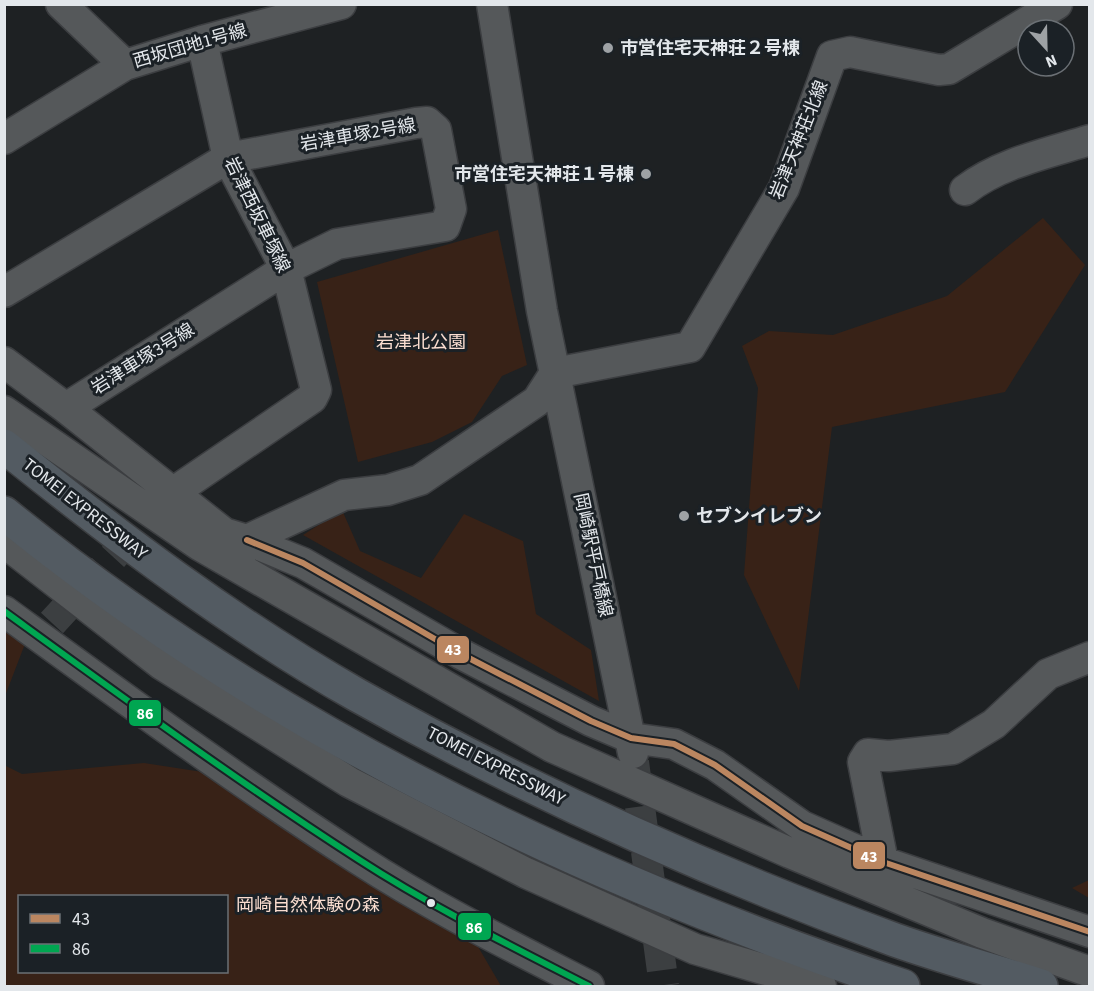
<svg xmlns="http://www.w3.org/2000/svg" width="1094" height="991" font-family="'Source Sans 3','Noto Sans JP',sans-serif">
	<rect width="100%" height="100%" fill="#1e2123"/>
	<path fill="#382217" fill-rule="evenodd" d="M1043 218 1085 265 1005 392 832 427 799 691 744 575 758 388 742 346 769 331 833 335 947 296Z
		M498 230 527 365 502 376 472 422 432 442 358 462 317 282Z
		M342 510 360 551 421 578 464 514 523 541 536 614 591 650 599 701 303 535Z
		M5 604 33 623 5 696Z
		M144 763 235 777 456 909 501 986H5L4 765 22 774ZM20 896H226V972H20Z
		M1089 880V898L1072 888Z"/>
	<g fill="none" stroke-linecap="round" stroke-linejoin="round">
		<path stroke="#3c3f41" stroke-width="30" stroke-dasharray="30 15" stroke-linecap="butt" d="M52 623 171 494
			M634 762 664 986"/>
		<defs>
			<path id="minor" d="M61 4 125 65
				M492 4 542 311 633 753
				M4 139 125 65 202 41 341 4
				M965 190C1000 163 1048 153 1090 140
				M4 292 228 158 416 123 427 122 436 130 451 209 445 226 337 244 286 269 66 408 4 362
				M555 373 690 347 784 188 832 56 850 52 939 70 949 69 1057 4
				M66 408 224 533 247 540 344 495 388 490 420 480 537 401 555 373
				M4 411 199 545 552 747 790 853 982 933 1090 972
				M171 494 312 398 316 390 286 269 228 158 202 41
				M247 540 303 563 461 654 591 721 631 738 674 744 715 765 802 826 883 862 1090 932
				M4 542 161 664 349 782 526 873 695 949 821 986
				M4 611C121 696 237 781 358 859 432 907 511 946 589 986
				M883 862 863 762 868 754 889 756 953 749 994 724 1048 674 1090 657"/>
			<path id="highway" d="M4 446C116 536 232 624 357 695 528 791 710 872 895 940 943 957 992 970 1041 986
				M4 513C269 729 582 878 903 986"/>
		</defs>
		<use href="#minor" stroke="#3c3e41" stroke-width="33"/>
		<use href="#highway" stroke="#3c3e41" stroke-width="36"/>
		<use href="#minor" stroke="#55585a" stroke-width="30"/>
		<use href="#highway" stroke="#535b62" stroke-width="33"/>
		<defs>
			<path id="bus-1" d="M247 540 303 563 461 654 591 721 631 738 674 744 715 765 802 826 883 862 1090 932"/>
			<path id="bus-2" d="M4 611C121 696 237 781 358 859 432 907 511 946 589 986"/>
		</defs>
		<use href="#bus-1" stroke="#1b2126" stroke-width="10"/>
		<use href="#bus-2" stroke="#1b2126" stroke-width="10"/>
		<use href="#bus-1" stroke="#bb8660" stroke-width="6"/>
		<use href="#bus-2" stroke="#00a651" stroke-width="6"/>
	</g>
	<g fill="#9ea2a5" stroke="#1b2126" stroke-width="2">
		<circle cx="608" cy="48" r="6"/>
		<circle cx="646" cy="174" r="6"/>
		<circle cx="684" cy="516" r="6"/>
	</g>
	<circle fill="#e3e7eb" stroke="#1b2126" stroke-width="2" cx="431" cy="903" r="5"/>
	<g text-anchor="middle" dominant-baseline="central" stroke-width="6" stroke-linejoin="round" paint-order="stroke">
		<g font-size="18" fill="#e3e7eb" stroke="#1b2126">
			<text transform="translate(190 46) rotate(-16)">西坂団地1号線</text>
			<text transform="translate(358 135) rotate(-10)">岩津車塚2号線</text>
			<text transform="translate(799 140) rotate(-68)">岩津天神荘北線</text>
			<text transform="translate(257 215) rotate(64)">岩津西坂車塚線</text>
			<text transform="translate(143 359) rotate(-32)">岩津車塚3号線</text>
			<text transform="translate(85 509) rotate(38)">TOMEI EXPRESSWAY</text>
			<text transform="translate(593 555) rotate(78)">岡崎駅平戸橋線</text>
			<text transform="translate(496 766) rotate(27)">TOMEI EXPRESSWAY</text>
		</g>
		<g font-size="18" font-weight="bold" fill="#e3e7eb" stroke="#1b2126" text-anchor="start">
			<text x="620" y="48">市営住宅天神荘２号棟</text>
			<text x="634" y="174" text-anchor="end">市営住宅天神荘１号棟</text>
			<text x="696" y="516">セブンイレブン</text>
		</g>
		<g font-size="18" fill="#faddd0" stroke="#1b2126">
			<text x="421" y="342">岩津北公園</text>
			<text x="308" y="905">岡崎自然体験の森</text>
		</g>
	</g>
	<g stroke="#1b2126" stroke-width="2">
		<rect x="436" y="635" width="34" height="29" rx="6" fill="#bb8660"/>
		<rect x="128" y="699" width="34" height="28" rx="6" fill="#00a651"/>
		<rect x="852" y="841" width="34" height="29" rx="6" fill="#bb8660"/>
		<rect x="457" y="912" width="35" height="29" rx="6" fill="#00a651"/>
	</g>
	<g font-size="16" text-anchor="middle" font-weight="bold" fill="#fff">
		<text x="453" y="655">43</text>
		<text x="145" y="719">86</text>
		<text x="869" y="862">43</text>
		<text x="474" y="933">86</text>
	</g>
	<rect width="1094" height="991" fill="none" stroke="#e3e7eb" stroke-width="12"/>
	<rect x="18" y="895" width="210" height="78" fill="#1b2126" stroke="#6b7075" stroke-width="1.5"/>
	<rect x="30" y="914" width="30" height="9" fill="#bb8660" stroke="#6b7075" stroke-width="1.5"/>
	<text x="72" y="925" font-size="18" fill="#e3e7eb">43</text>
	<rect x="30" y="944" width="30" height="9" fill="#00a651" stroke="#6b7075" stroke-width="1.5"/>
	<text x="72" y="955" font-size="18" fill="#e3e7eb">86</text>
	<g transform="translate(1046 48) rotate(158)"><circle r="28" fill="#1b2126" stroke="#6b7075" stroke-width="1.5"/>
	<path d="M0-4.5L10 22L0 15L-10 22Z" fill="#9ea2a5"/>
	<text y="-9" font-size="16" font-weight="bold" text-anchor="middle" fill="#e3e7eb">N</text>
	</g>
</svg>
